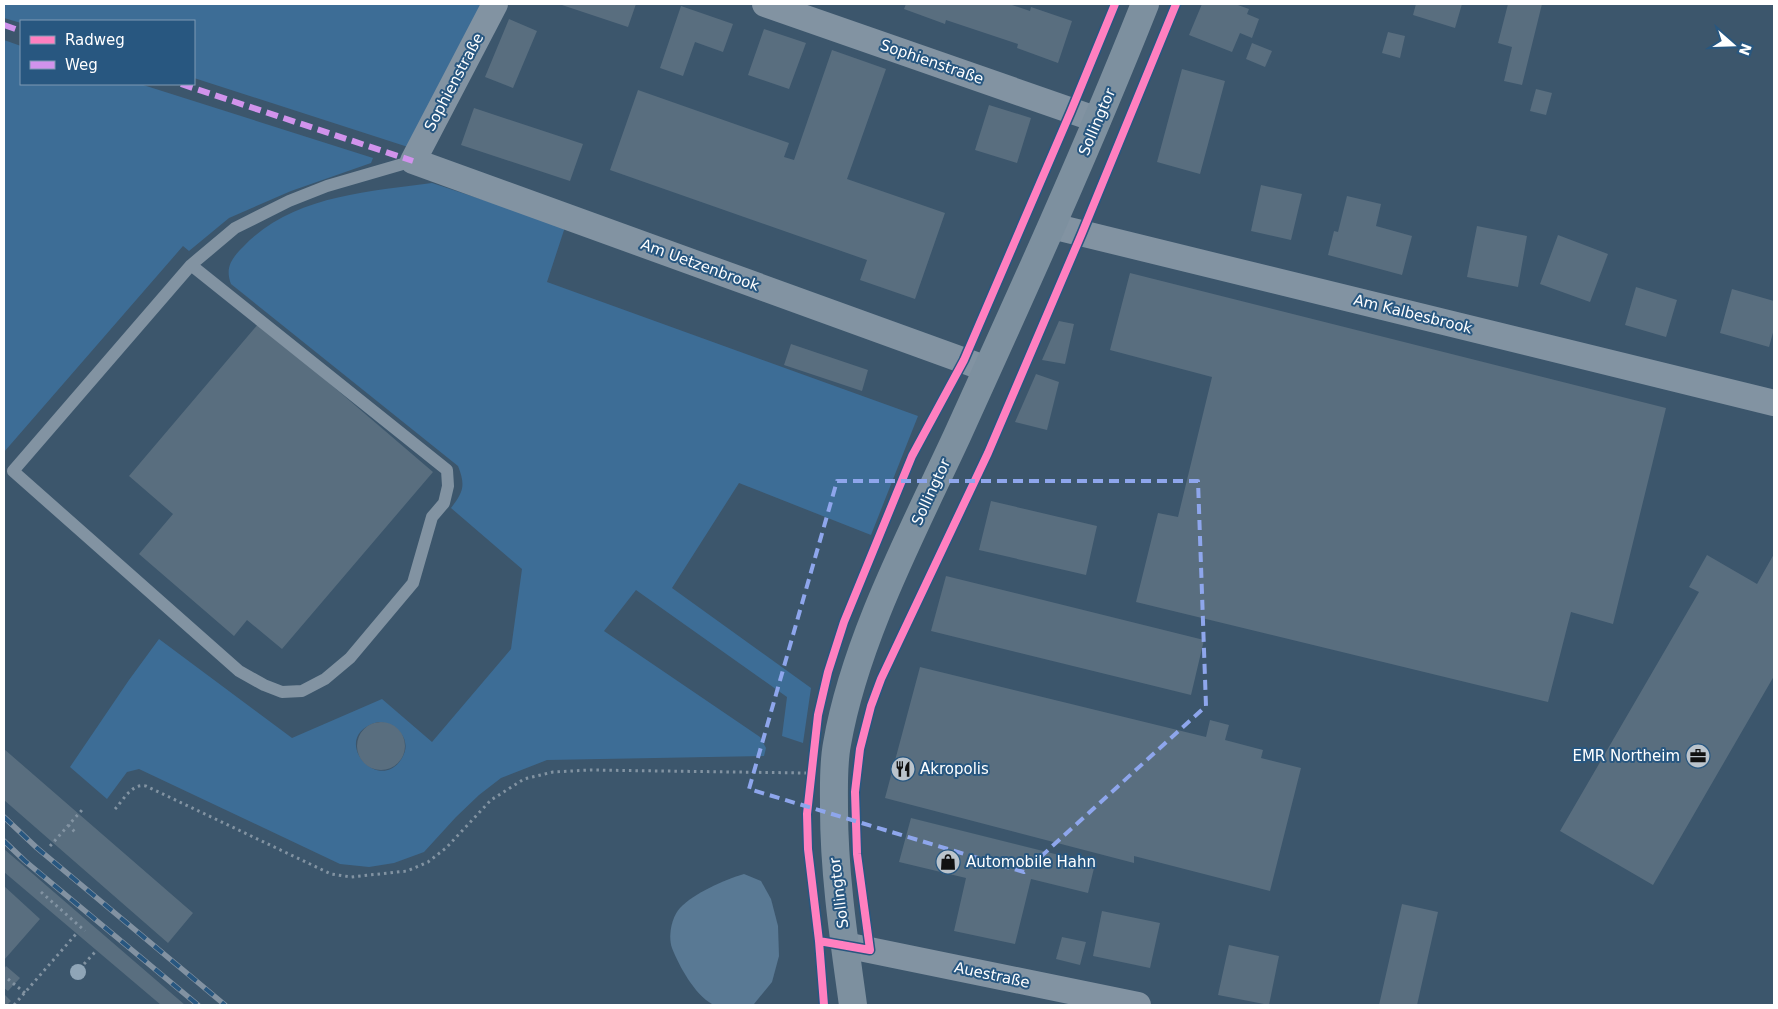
<svg xmlns="http://www.w3.org/2000/svg" width="1778" height="1009" font-family="'DejaVu Sans',sans-serif">
	<rect width="100%" height="100%" fill="#3c566c"/>
	<path fill="#3d6d96" fill-rule="evenodd" d="M4 4H483L408 147 194 78V21H21V23L4 18Z
		M4 40 21 46V84H140L373 158 371 163 291 191 229 218 189 251 183 246 4 452Z
		M432 183 565 227 547 282 918 416 871 535 739 483 672 588 811 688 803 743 782 736 787 697 636 590 604 631 760 737 766 748 764 756 547 760 501 778 479 795 456 817 424 852 394 863 369 867 340 864 139 769 127 772 107 799 70 767 129 680 159 639 292 738 382 699 432 742 511 649 522 569 451 508C463 492 466 486 458 466L231 284C225 268 231 259 243 247 291 196 366 192 432 183ZM378 722C397 723 413 740 402 758 379 797 326 736 378 722Z"/>
	<path fill="#597994" d="M744 874 761 881 771 899 778 926 779 956 772 982 754 1004C746 1006 719 1007 712 1004 695 995 679 966 672 948 668 937 671 918 680 908 694 893 724 880 744 874Z"/>
	<path fill="#596e7f" d="M559 4H636L628 27Z
		M906 4H1009L1030 11 1031 7 1072 21 1058 63 1017 48 1018 44 946 20 945 24 904 9Z
		M1202 4H1235L1249 9 1247 14 1259 19 1252 38 1240 33 1232 52 1189 35Z
		M1416 4H1462L1455 28 1413 15Z
		M1508 4H1542L1522 85 1504 81 1512 47 1498 43Z
		M681 6 733 24 723 52 695 42 683 76 660 68Z
		M509 19 537 31 513 88 485 77Z
		M764 29 806 43 789 89 748 75Z
		M1388 32 1405 36 1400 58 1382 53Z
		M1252 43 1272 51 1265 67 1246 59Z
		M832 50 886 69 847 179 945 213 915 299 860 280 867 260 610 170 638 90 789 143 784 157 794 160Z
		M1182 69 1225 81 1200 174 1157 162Z
		M1536 89 1552 93 1546 115 1530 111Z
		M989 105 1031 118 1017 163 975 150Z
		M474 108 583 144 570 181 461 145Z
		M1261 185 1302 194 1291 240 1251 231Z
		M1347 196 1381 204 1376 226 1412 236 1402 275 1328 255 1334 231 1338 232Z
		M1477 226 1527 236 1518 287 1467 277Z
		M1558 235 1608 254 1590 302 1540 284Z
		M1130 273 1666 408 1613 624 1571 612 1548 702 1136 602 1158 513 1178 517 1212 377 1110 350Z
		M1636 287 1677 300 1666 337 1625 325Z
		M1732 289 1774 301V329L1769 347 1720 333Z
		M1059 321 1074 324 1065 364 1042 360Z
		M259 323 433 472 282 649 247 620 234 636 139 554 173 514 129 476Z
		M791 344 868 370 862 391 784 365Z
		M1036 374 1059 382 1047 430 1015 422Z
		M991 501 1097 526 1086 575 979 550Z
		M1774 554V676L1653 885 1560 831 1699 592 1689 587 1707 555 1757 584Z
		M946 576 1204 640 1191 695 931 631Z
		M920 667 1206 737 1210 720 1229 725 1225 740 1263 750 1261 758 1301 768 1270 891 1134 856V863L885 798Z
		M357 746a24 24 0 1 1 48 0a24 24 0 1 1-48 0Z
		M4 749 193 913 168 943 4 800Z
		M911 818 1095 864 1088 893 1031 879 1015 944 954 931 966 878 899 862Z
		M4 849 185 1005H161L4 872Z
		M4 886 40 919 4 960Z
		M1402 904 1438 912 1417 1005H1379Z
		M1102 911 1160 923 1150 968 1093 956Z
		M1062 937 1086 942 1080 965 1056 959Z
		M1229 945 1279 956 1269 1005 1218 995Z
		M6 966 20 978 8 991 4 988V969Z
		M4 994 11 1001 7 1005H4Z"/>
	<g fill="none" stroke-linecap="round" stroke-linejoin="round">
		<path stroke="#8293a2" stroke-width="3" stroke-dasharray="2.5 4" stroke-linecap="butt" d="M115 809C124 799 132 783 146 786L310 864 331 874 351 877 407 871 428 862 446 848 491 800 524 779 553 772 590 770 806 773
			M68 825 77 834
			M50 846 82 810
			M41 892 85 931
			M84 964 96 951
			M8 979 25 993
			M14 1005 76 934"/>
		<path stroke="#8293a2" stroke-width="12" d="M191 265 447 470 448 486 444 503 432 517 413 583 350 658 325 679 302 691 282 692 264 685 239 671 13 471 191 265 235 228 289 201 327 186 413 161"/>
		<path stroke="#8293a2" stroke-width="26" d="M495 4 413 161 987 369
			M765 4 1098 120
			M1052 226 1774 403
			M845 945 1138 1005"/>
		<path stroke="#7d909f" stroke-width="28" d="M853 1005C844 940 834 874 834 808 834 787 833 765 837 744 855 640 913 531 957 436 1022 293 1087 150 1145 4"/>
		<defs>
			<path id="rail" d="M4 817 37 848 225 1005
				M4 841 25 861 198 1005"/>
		</defs>
		<use href="#rail" stroke="#8292a2" stroke-width="5.5"/>
		<use href="#rail" stroke="#285780" stroke-width="4" stroke-dasharray="11" stroke-linecap="butt"/>
		<path stroke="#d193ec" stroke-width="6" stroke-dasharray="12 6" stroke-linecap="butt" d="M4 25 21 31
			M181 84 413 161"/>
		<defs>
			<path id="cycleway" d="M819 941 870 950 857 854 855 792 860 749 871 706 881 679 988 453 1082 233 1176 4
				M824 1005 819 941 808 849 807 814 818 715 828 672 844 622 912 456 964 360 1071 111 1115 4"/>
		</defs>
		<use href="#cycleway" stroke="#285780" stroke-width="11"/>
		<use href="#cycleway" stroke="#ff80c0" stroke-width="8"/>
	</g>
	<circle fill="#8fa5b7" cx="78" cy="972" r="8"/>
	<path fill="none" stroke="#8ea6ec" stroke-width="4" stroke-dasharray="10 6" stroke-linejoin="round" d="M837 481H1198L1206 706 1024 872 749 789Z"/>
	<defs>
		<symbol id="office-disc" viewBox="-11 -11 22 22"><circle r="9.5" fill="#bbc4cc" stroke="#285780"/><path d="M-6-3h4V-5.5h4V-3h4V5H-6ZM-1-4.5V-3h2v-1.5ZM-6 0V1H6V0Z" fill="#111"/></symbol>
		<symbol id="restaurant-disc" viewBox="-11 -11 22 22"><circle r="9.5" fill="#bbc4cc" stroke="#285780"/><path d="M-5-6h1v4h1v-4h1v4h1v-4h1v5L-1.5 .5V6h-2V.5L-5-1ZM5-6V6H3V1.5H1.5Q1.5-4 5-6Z" fill="#111"/></symbol>
		<symbol id="shop-disc" viewBox="-11 -11 22 22"><circle r="9.5" fill="#bbc4cc" stroke="#285780"/><path d="M-5-2.5h2.3a2.7 3.5 0 0 1 5.4 0H5L5.5 6h-11ZM-1.5-2.5h3a1.5 2.3 0 0 0-3 0Z" fill="#111"/></symbol>
	</defs>
	<g fill-rule="evenodd">
		<use href="#office-disc" x="1684" y="742" width="28" height="28"/>
		<use href="#restaurant-disc" x="889" y="755" width="28" height="28"/>
		<use href="#shop-disc" x="934" y="848" width="28" height="28"/>
	</g>
	<g text-anchor="middle" dominant-baseline="central" stroke-width="4" stroke-linejoin="round" paint-order="stroke">
		<g font-size="15" fill="#fff" stroke="#285780">
			<text transform="translate(932 62) rotate(19)">Sophienstraße</text>
			<text transform="translate(454 82) rotate(-62)">Sophienstraße</text>
			<text transform="translate(1097 122) rotate(-67)">Sollingtor</text>
			<text transform="translate(700 265) rotate(20)">Am Uetzenbrook</text>
			<text transform="translate(1413 314) rotate(14)">Am Kalbesbrook</text>
			<text transform="translate(931 492) rotate(-65)">Sollingtor</text>
			<text transform="translate(839 893) rotate(-97)">Sollingtor</text>
			<text transform="translate(992 975) rotate(12)">Auestraße</text>
		</g>
		<g font-size="15" fill="#fff" stroke="#285780" text-anchor="start">
			<text x="1680" y="756" text-anchor="end">EMR Northeim</text>
			<text x="920" y="769">Akropolis</text>
			<text x="966" y="862">Automobile Hahn</text>
		</g>
	</g>
	<rect width="1778" height="1009" fill="none" stroke="#ffffff" stroke-width="10"/>
	<rect x="20" y="20" width="175" height="65" fill="#285780" stroke="#7e9ab3"/>
	<rect x="30" y="36" width="25" height="8" fill="#ff80c0" stroke="#7e9ab3"/>
	<text x="65" y="45" font-size="15" fill="#ffffff">Radweg</text>
	<rect x="30" y="61" width="25" height="8" fill="#d193ec" stroke="#7e9ab3"/>
	<text x="65" y="70" font-size="15" fill="#ffffff">Weg</text>
	<g transform="translate(1733 45) rotate(110)" stroke="#285780" stroke-width="4" paint-order="stroke">
	<path d="M0-4L9 19L0 12L-9 19Z" fill="#ffffff"/>
	<text y="-8" font-size="14" font-weight="bold" text-anchor="middle" fill="#ffffff">N</text>
	</g>
</svg>
